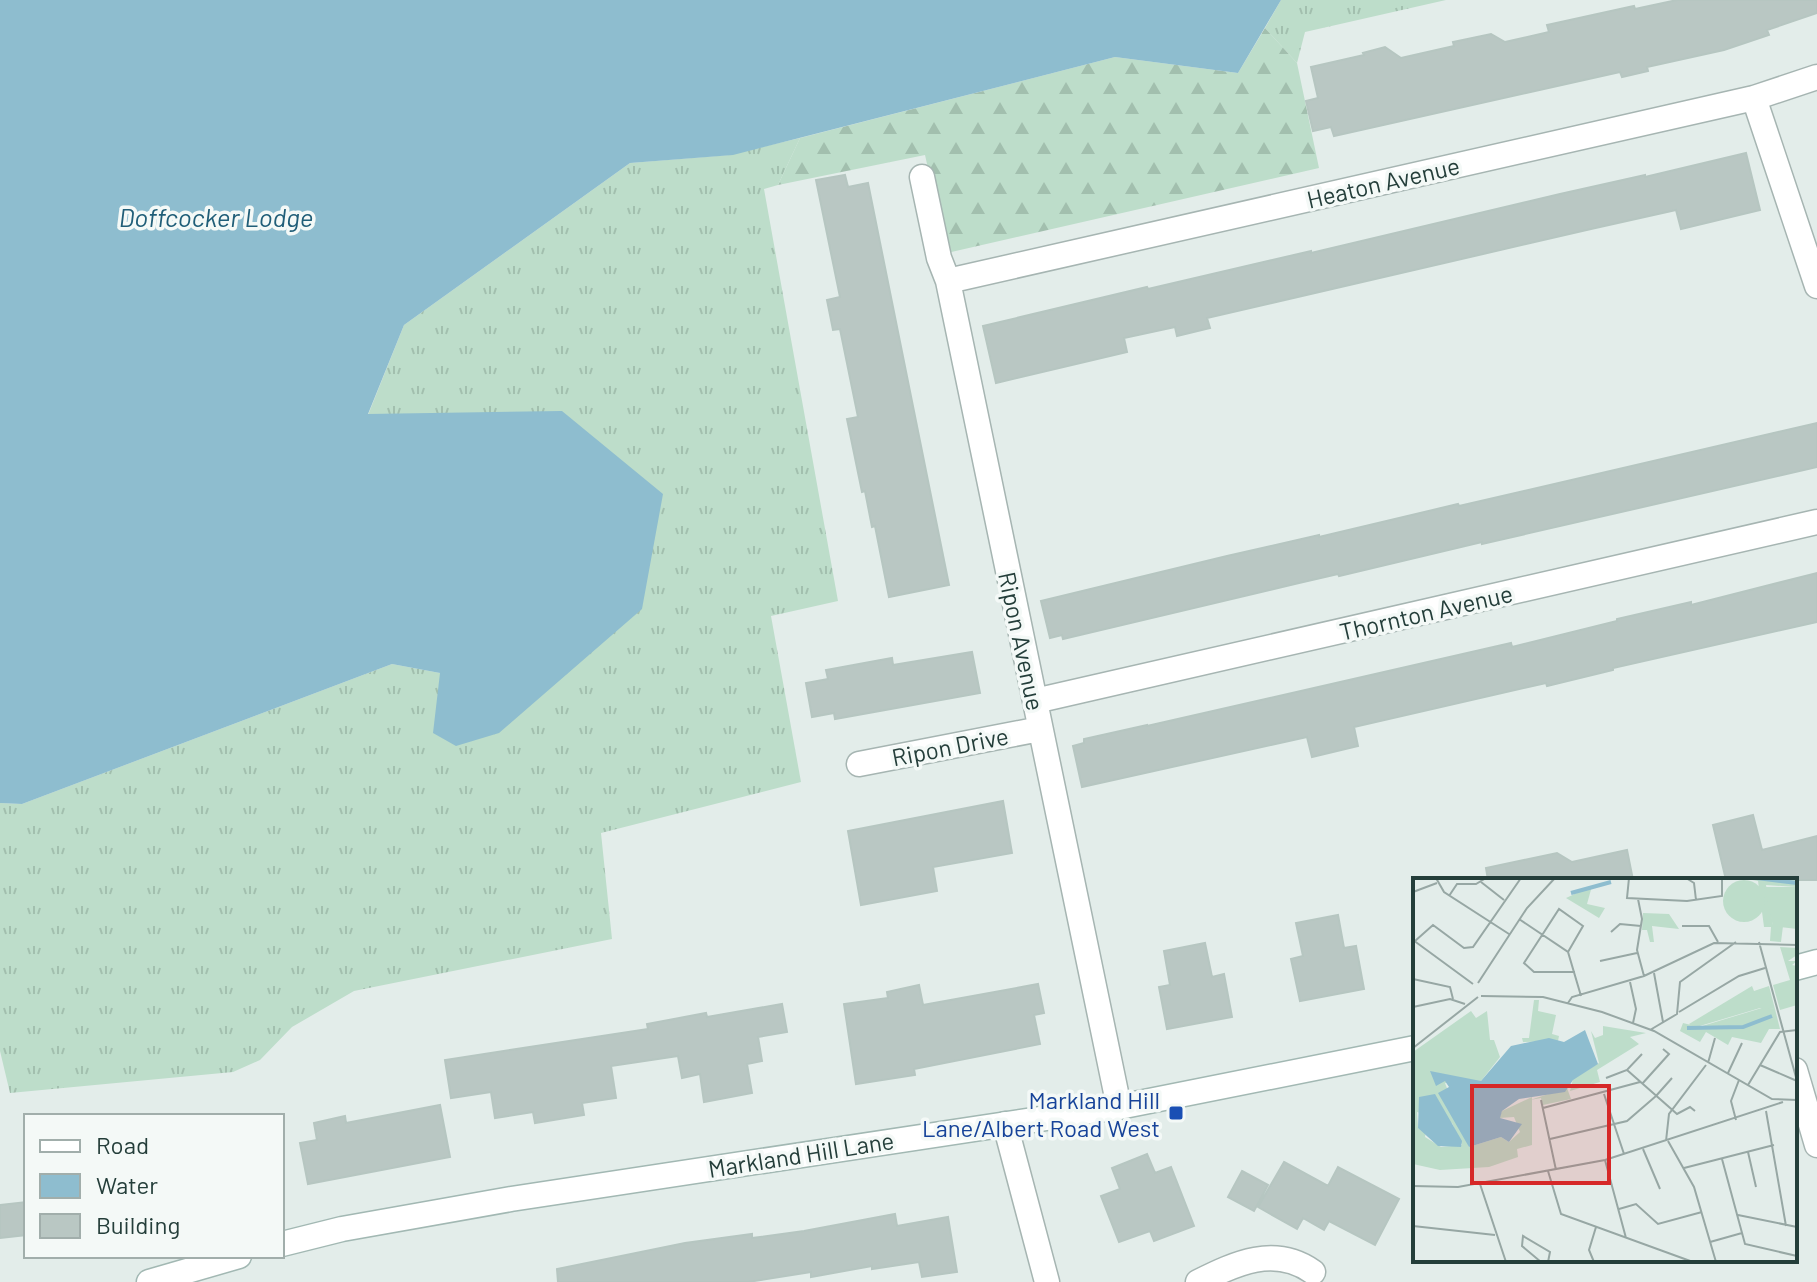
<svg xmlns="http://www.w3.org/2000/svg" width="1817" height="1282" font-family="Barlow,sans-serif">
	<defs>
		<pattern id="grass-tufts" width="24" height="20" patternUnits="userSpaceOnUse" patternTransform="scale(2)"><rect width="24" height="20" fill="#bdddca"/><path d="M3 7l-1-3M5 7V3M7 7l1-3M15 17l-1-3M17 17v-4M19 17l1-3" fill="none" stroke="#a2bfae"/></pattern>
		<pattern id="forest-firs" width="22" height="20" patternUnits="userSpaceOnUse" patternTransform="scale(2)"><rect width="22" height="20" fill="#bdddca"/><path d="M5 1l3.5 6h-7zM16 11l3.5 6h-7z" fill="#a2bfae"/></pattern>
	</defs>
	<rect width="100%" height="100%" fill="#e3edea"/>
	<path fill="url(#grass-tufts)" d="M1281 0H1446L1305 32 1297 63 1265 28Z
		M800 138 778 185 764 189 838 601 771 616 801 782 601 833 612 939 354 991 292 1027 260 1060 233 1072 10 1093 0 1051V803L22 804 392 664 440 673 562 412 368 415 404 325 630 163 729 155Z"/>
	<path fill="url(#forest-firs)" d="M1265 28 1297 63 1319 168 947 253 925 155 778 185 800 138 1115 57 1238 73Z"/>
	<path fill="#8ebdcf" d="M0 0H1281L1238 73 1115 57 733 155 630 163 404 325 368 414 562 411 663 494 642 609 499 733 456 746 433 733 440 673 392 664 22 804 0 803Z"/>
	<path fill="#b9c7c3" stroke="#b6c6c1" stroke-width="2" d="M1677 0H1817V13L1767 30 1769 35 1724 50 1647 67 1648 71 1622 77 1620 72 1334 136 1331 127 1313 131 1306 101 1318 98 1311 67 1364 55 1363 53 1385 47 1401 58 1454 46 1453 42 1491 34 1505 42 1549 32 1547 25 1634 6 1635 9Z
		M1746 153 1760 210 1681 229 1676 210 1591 229 1207 318 1210 328 1177 336 1175 327 1124 338 1127 352 996 383 983 326 1147 287 1148 289 1311 251V253L1560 194 1645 175V177Z
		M845 175 848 187 868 183 949 585 889 597 875 526 872 527 865 491 862 492 847 419 858 417 840 329 833 330 827 300 840 297 816 180Z
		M1817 423V467L1482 544V542L1339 576 1338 574 1299 583 1063 639 1062 635 1050 638 1041 601 1227 556 1319 535V537L1458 504 1459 506Z
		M1817 573V622L1613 668V670L1547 686 1546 683 1354 727 1358 746 1312 757 1307 737 1082 787 1073 746 1084 743V739L1147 725V726L1511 643 1512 647 1617 621V619L1691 602V605Z
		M972 652 980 693 835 719 834 713 812 717 806 683 828 679 826 670 892 658 893 665Z
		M1003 801 1012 853 933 867 937 891 861 905 848 831Z
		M1753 815 1762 850 1817 836V880H1726L1713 825Z
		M1627 850 1633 880H1488L1486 868 1557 853 1572 862Z
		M1338 915 1344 948 1356 946 1364 989 1300 1001 1291 959 1303 956 1296 923Z
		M1205 943 1212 977 1224 974 1232 1017 1167 1029 1159 987 1170 985 1164 951Z
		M1038 984 1044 1013 1034 1015 1040 1044 914 1069 915 1075 856 1084 844 1004 888 998 887 992 919 985 923 1005Z
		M782 1004 787 1032 758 1037 762 1061 747 1064 752 1093 704 1102 700 1074 682 1078 678 1056 611 1066 616 1098 582 1103 584 1115 535 1123 533 1112 495 1118 491 1092 451 1098 445 1060 648 1029 647 1024 706 1013 707 1017Z
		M440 1105 450 1157 308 1184 300 1143 317 1140 314 1123 345 1116 346 1123Z
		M1147 1154 1155 1173 1171 1167 1194 1226 1154 1241 1150 1231 1119 1242 1101 1196 1120 1189 1112 1168Z
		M1284 1162 1328 1186 1338 1167 1399 1199 1375 1245 1329 1221 1324 1230 1303 1218 1297 1229 1258 1207Z
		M1242 1171 1268 1185 1254 1211 1228 1197Z
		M26 1202V1235L0 1238V1205Z
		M895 1214 897 1226 948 1217 957 1272 922 1277 919 1262 872 1269V1266L811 1277V1272L748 1282H558L557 1269 685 1243 752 1234V1238L804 1231Z"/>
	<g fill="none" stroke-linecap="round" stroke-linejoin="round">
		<defs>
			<path id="street" d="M1754 98 1817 286
				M922 177 939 258 948 281 1119 1107
				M948 281 1754 98 1817 77
				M1035 701 1817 522
				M859 764 1040 729
				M1795 1070 1817 1145
				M1005 1124 1047 1282
				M1198 1282C1236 1263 1275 1245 1313 1272"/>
			<path id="secondary" d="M1795 968 1817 962
				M282 1244 342 1229 511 1199 1119 1107 1415 1048
				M149 1282 239 1256"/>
		</defs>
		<use href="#street" stroke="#a6b5b2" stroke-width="27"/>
		<use href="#secondary" stroke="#a2b8b3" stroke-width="27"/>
		<use href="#street" stroke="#fff" stroke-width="24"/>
		<use href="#secondary" stroke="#fff" stroke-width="24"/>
	</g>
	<rect fill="#1a4fb4" stroke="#f4f9f7" stroke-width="3" x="1168" y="1105" width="16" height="16" rx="4"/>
	<g text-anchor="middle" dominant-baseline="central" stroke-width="7" stroke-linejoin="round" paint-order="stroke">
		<g font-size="24" fill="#243e3a" stroke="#f4f9f7">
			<text transform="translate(1383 182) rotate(-13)">Heaton Avenue</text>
			<text transform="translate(1426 612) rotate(-13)">Thornton Avenue</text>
			<text transform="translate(1022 641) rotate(78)">Ripon Avenue</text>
			<text transform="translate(950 746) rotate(-11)">Ripon Drive</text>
			<text transform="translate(801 1154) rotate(-9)">Markland Hill Lane</text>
		</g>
		<g font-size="24" fill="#164399" stroke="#f4f9f7" text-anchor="end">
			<text x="1160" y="1099">Markland Hill<tspan x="1160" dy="28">Lane/Albert Road West</tspan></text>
		</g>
		<g font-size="26" font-style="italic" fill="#205e78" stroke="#f4f9f7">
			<text x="216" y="216">Doffcocker Lodge</text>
		</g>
	</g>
	<g transform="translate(1413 878)">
		<rect width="384" height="384" fill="#e3edea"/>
		<path d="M58 133 63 140 74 133 77 162H81L87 179 68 203 32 205 56 269 88 259 96 264 107 254 101 239 86 240 89 233 119 219V267L104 271 105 279 76 289 27 292 0 286V174ZM4 234 39 245 49 267 28 269 12 259 13 253 5 250ZM190 148 233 155 217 159 226 166 184 192 187 204 157 213 160 201 186 185 178 153 182 160 190 157Z" fill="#bdddca" fill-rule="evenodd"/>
		<path d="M328 0 384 2V9L353 7 360 47 370 48 368 64 357 63 358 49H351L345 3ZM179 8 174 26 192 30 186 40 153 20ZM230 35 256 36 266 51 239 48 241 64H237L234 52H229ZM121 122H126L125 133 143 137 139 156 146 158 145 163 110 164 109 160H116ZM352 129 362 131 367 151H356L348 165 319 159 315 167 293 154 287 164 267 153 270 145 286 149ZM154 210 158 221 130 227 128 220 117 222Z" fill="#bdddca"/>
		<path d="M367 69 384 70V77L375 83H384L379 87 384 88V127L367 132 360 107 377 102Z" fill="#bdddca"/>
		<path d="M351 9H384V51L360 48Z" fill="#bdddca"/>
		<path d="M339 108 341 113 356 108 362 131 347 130 280 150 276 146Z" fill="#bdddca"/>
		<path d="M310 23a21 21 0 1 1 42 0a21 21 0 1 1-42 0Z" fill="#bdddca"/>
		<path d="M172 152 185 186 160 202 152 214 106 221 89 233 87 240 109 246 96 264 88 259 56 269 25 215 36 209 32 203 23 208 17 193 68 203 98 168 136 160 151 164ZM22 216 49 263 48 269 25 268 5 250 6 219Z" fill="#8ebdcf"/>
		<path fill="none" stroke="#8ebdcf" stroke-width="4" d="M344 0 384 5M158 15 198 4M274 150 330 149 359 138"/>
		<path fill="none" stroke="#97a7a4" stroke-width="2" d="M23 0 31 14 96 56M216 0 214 20 274 23 309 18V0M273 0 281 5 283 22M68 4 91 22M0 14 24 5M36 18 44 6H63L73 0M225 21 229 41 224 72 231 98M106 41 155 74 168 118M269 48H296L305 64M198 54 207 46 228 48M0 62 60 106M2 63 20 47 51 70 60 69 108 0M346 64 384 203M155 74 170 48 146 31 111 85 121 94H162M187 83 224 75M241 95 250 144M0 101 37 109 40 121M217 104 223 131 220 145M65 105 114 30 142 0M68 118 130 119 189 134 241 153 359 221 384 222M155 125 159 119 231 98 301 65 384 67M0 129 37 121 52 126M266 134 326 98 352 90M237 152 264 136 267 104 323 64M0 170 65 119M295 185 302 160M347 187 384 203M214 192 264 236 277 229 282 233M315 195 329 165M193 200 214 192 229 176M229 206 256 176 250 171M335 207 367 154 384 152M191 216 211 276M243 218 259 200M128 222 143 292M130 230 227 204M353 233 373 348M323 242 318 223 326 202M137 261 214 243 243 218M253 263 256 236 293 187M255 263 281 309 303 384M230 271 247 311M335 274 343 309M309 281 332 366 384 378M192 282 213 360M271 290 361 267M135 293 148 336 280 384M67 306 93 384M0 308 45 309 192 282 370 224M206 331 223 326 245 346 289 334M325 337 384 349M0 348 82 357M297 364 329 355M128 384 109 368 110 358 137 374 135 384M181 384 176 372 183 349"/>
		<path fill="#d62828" fill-opacity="0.15" stroke="#d62828" stroke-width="4" d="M59 208H196V305H59Z"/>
		<rect width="384" height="384" fill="none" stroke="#243e3a" stroke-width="4"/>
	</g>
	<rect x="24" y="1114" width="260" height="144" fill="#f4f9f7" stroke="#a1aeab" stroke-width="2"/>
	<rect x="40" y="1140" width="40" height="12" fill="#ffffff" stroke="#a1aeab" stroke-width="2"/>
	<text x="96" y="1154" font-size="24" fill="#243e3a">Road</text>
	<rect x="40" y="1174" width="40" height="24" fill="#8ebdcf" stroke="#a1aeab" stroke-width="2"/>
	<text x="96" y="1194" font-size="24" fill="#243e3a">Water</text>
	<rect x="40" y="1214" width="40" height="24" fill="#b9c7c3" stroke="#a1aeab" stroke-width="2"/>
	<text x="96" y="1234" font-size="24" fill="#243e3a">Building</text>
</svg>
